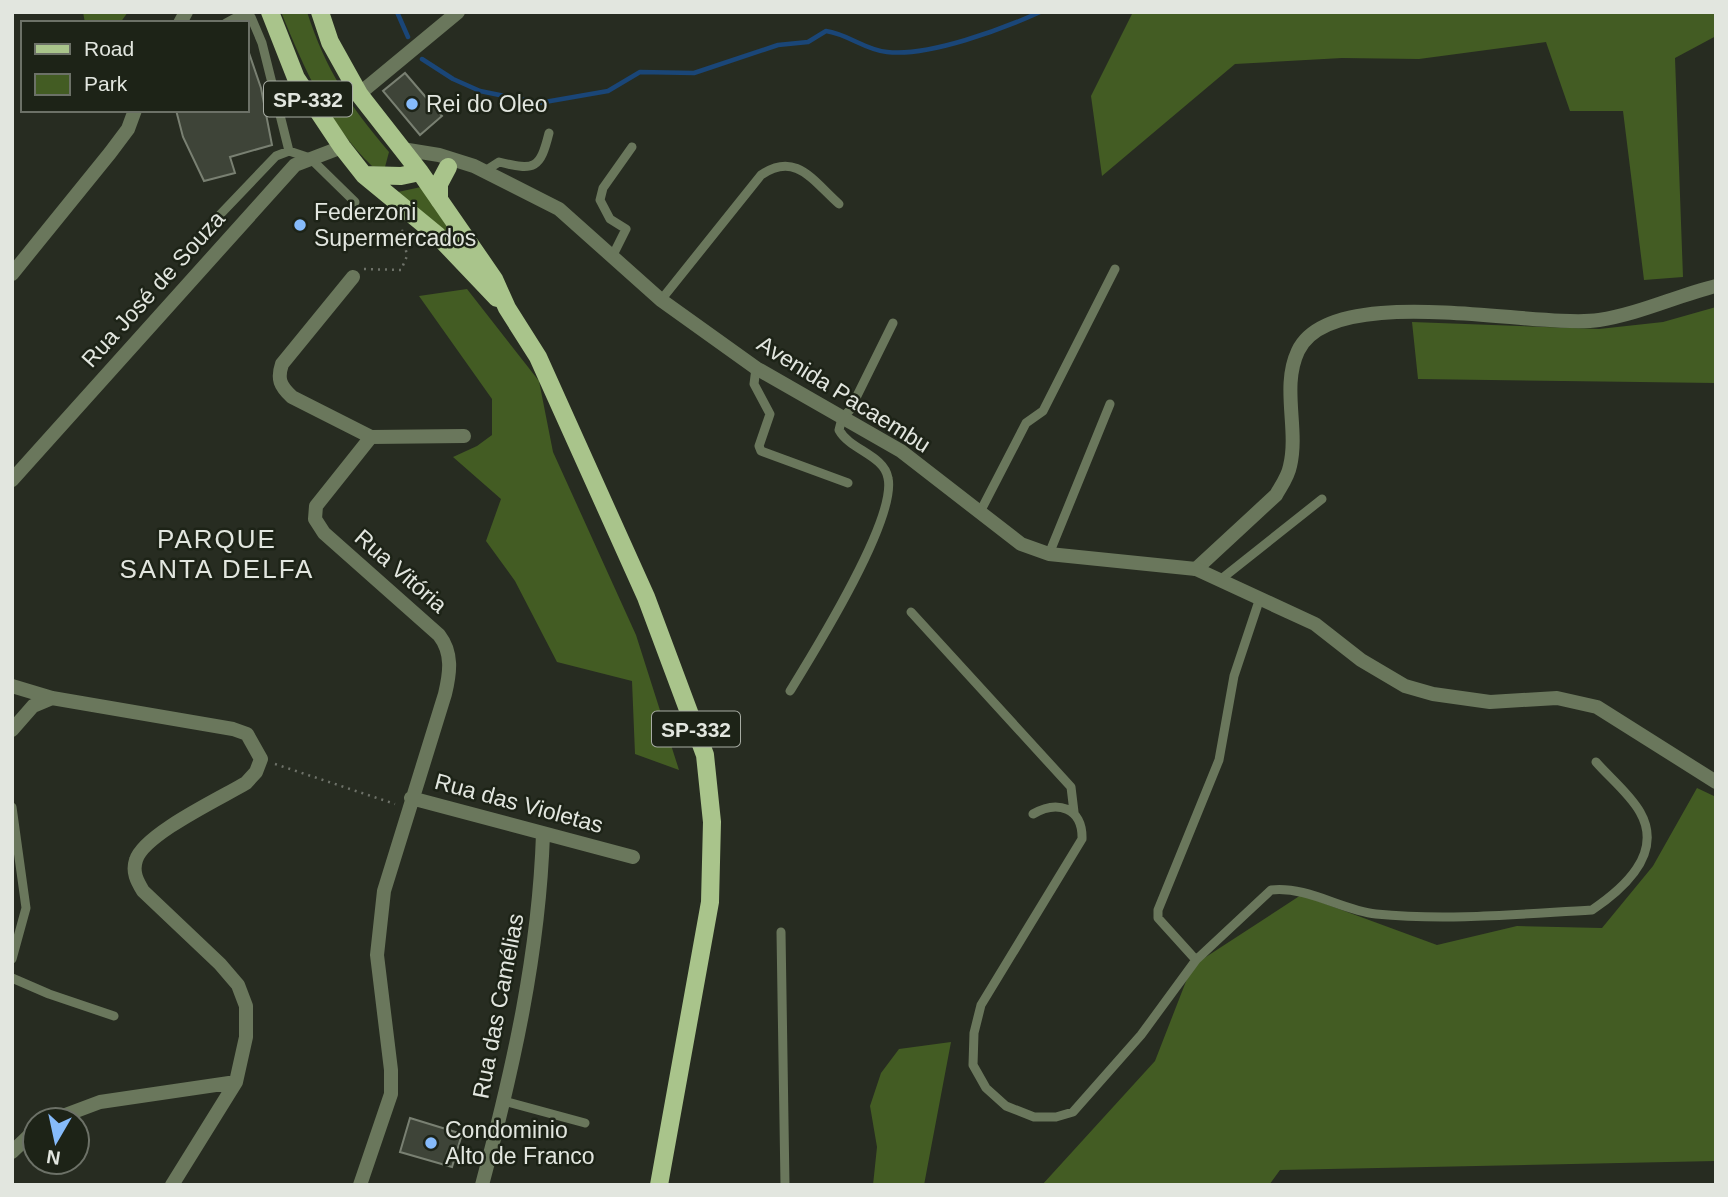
<svg xmlns="http://www.w3.org/2000/svg" width="1728" height="1197" font-family="Helvetica,sans-serif">
	<rect width="100%" height="100%" fill="#272c21"/>
	<path fill="#435c23" d="M83 12H128L120 23H85Z
		M281 12H307C326 70 349 105 389 152L385 167 372 166C327 122 305 70 281 12Z
		M1133 12H1716V36L1675 58 1683 277 1644 280 1623 111H1570L1546 42 1419 59 1342 58 1235 64 1102 176 1091 96Z
		M421 187 463 250 398 192Z
		M467 289 539 381 553 452 636 635 679 770 635 754 632 681 557 662 515 581 486 541 501 499 453 457 477 446 492 435V399L419 296Z
		M1716 307V383L1418 379 1412 322 1599 329 1663 322Z
		M1697 788 1716 797V1161L1280 1170 1269 1185H1042L1155 1061 1192 966 1301 895 1437 945 1517 926 1602 928 1653 866Z
		M951 1042 924 1185H873L877 1147 870 1106 881 1073 899 1049Z"/>
	<g fill="none" stroke-linecap="round" stroke-linejoin="round">
		<path stroke="#1a4678" stroke-width="4.5" d="M397 12 408 37
			M422 59 453 79 480 91 539 103 608 91 640 72 694 73 778 45 808 42 826 31C848 34 865 50 887 52 928 57 1003 29 1040 12"/>
	</g>
	<path fill="#3e4438" stroke="#798072" stroke-width="2" d="M247 53H249L261 88 272 145 230 157 235 173 204 181 183 137 176 110H247Z
		M405 73 442 116 420 135 383 91Z
		M410 1118 462 1134 452 1167 400 1152Z"/>
	<g fill="none" stroke-linecap="round" stroke-linejoin="round">
		<path stroke="#6e7269" stroke-width="2.5" stroke-dasharray="2 5" stroke-linecap="butt" d="M364 269 401 270 407 256 401 225
			M275 764 395 804"/>
		<path stroke="#6a775c" stroke-width="9" d="M226 23 241 15 251 17 262 43 289 151
			M485 171 499 162C535 171 540 169 549 133
			M212 223 276 156 289 151 310 158 355 202
			M612 257 626 229 610 219 600 200 603 188 632 147
			M661 300 761 175C796 151 813 181 839 204
			M756 368 754 384 770 414 759 446 761 451 848 483
			M979 514 1026 423 1043 411 1115 269
			M1049 554 1110 404
			M1220 580 1322 499
			M911 612 1071 787 1074 812
			M790 691C814 652 897 519 888 478 884 455 850 450 839 430L842 418 850 410 893 323
			M12 807 26 908 12 959
			M1033 814C1057 800 1083 807 1082 839L981 1005 974 1033 973 1065 986 1088 1006 1106 1034 1117H1056L1073 1112 1141 1035 1196 960 1271 890C1308 886 1341 910 1376 914 1448 921 1520 914 1592 910 1623 889 1664 854 1640 812 1630 794 1610 778 1596 762
			M781 932 785 1185
			M1196 960 1158 918V910L1219 760 1234 676 1260 598
			M12 978 49 994 114 1016
			M504 1101 585 1123"/>
		<path stroke="#6a775c" stroke-width="14" d="M180 23 186 12
			M359 94 458 12
			M12 274 110 153 128 129 135 110
			M353 277 282 364C277 379 280 386 292 397L371 437 464 436
			M12 480 295 165 342 147
			M1196 569 1276 495C1281 486 1288 477 1290 466 1299 429 1281 387 1298 351 1331 280 1535 329 1599 320 1639 314 1676 296 1716 286
			M12 686 52 698 233 729 247 734 261 759 256 772 246 783C221 798 144 834 136 860 132 872 137 881 143 891L220 964 238 985 246 1006V1037L236 1082 172 1185
			M12 730 33 706 52 698
			M411 798 633 857
			M52 1120 100 1102 236 1082
			M12 1152 35 1130
			M360 1185 391 1094V1070L377 955 384 891 445 694C450 673 453 653 439 635L324 533 315 519 316 506 371 437
			M482 1185C513 1069 539 954 543 834"/>
		<path stroke="#6a775c" stroke-width="14" d="M402 149 439 155 474 166 559 209 661 300 756 368 901 451 1021 544 1049 554 1196 569 1315 624 1361 660 1405 686 1433 694 1490 702 1557 698 1597 707 1716 782"/>
		<path stroke="#a9c48b" stroke-width="18" d="M270 12 296 78 342 147 364 175 437 235 497 298
			M320 12 330 42 359 94 420 172 494 279 507 308 538 357 646 597 705 755 712 822 710 902 659 1185
			M364 175 401 176 420 172
			M439 200V184L448 167"/>
	</g>
	<g fill="#86bbfb" stroke="#1d2317" stroke-width="2.5">
		<circle cx="412" cy="104" r="7"/>
		<circle cx="300" cy="225" r="7"/>
		<circle cx="431" cy="1143" r="7"/>
	</g>
	<g text-anchor="middle" dominant-baseline="central" stroke-width="5" stroke-linejoin="round" paint-order="stroke">
		<g fill="#1d2317" stroke="#a7aca3" stroke-width="2">
			<rect x="264" y="81.5" width="88" height="35" rx="5"/>
			<rect x="652" y="711.5" width="88" height="35" rx="5"/>
		</g>
		<g font-size="21" font-weight="bold" fill="#e2e6df">
			<text x="308" y="99">SP-332</text>
			<text x="696" y="729">SP-332</text>
		</g>
		<g font-size="23" fill="#e2e6df" stroke="#1d2317" text-anchor="start">
			<text x="426" y="104">Rei do Oleo</text>
			<text x="314" y="212">Federzoni<tspan x="314" dy="26">Supermercados</tspan></text>
			<text x="445" y="1130">Condominio<tspan x="445" dy="26">Alto de Franco</tspan></text>
		</g>
		<g font-size="23" fill="#e2e6df" stroke="#1d2317">
			<text transform="translate(153 289) rotate(-48)">Rua José de Souza</text>
			<text transform="translate(844 394) rotate(32)">Avenida Pacaembu</text>
			<text transform="translate(401 571) rotate(41)">Rua Vitória</text>
			<text transform="translate(519 803) rotate(15)">Rua das Violetas</text>
			<text transform="translate(498 1006) rotate(-79)">Rua das Camélias</text>
		</g>
		<g font-size="26" letter-spacing="2" fill="#e2e6df" stroke="#1d2317">
			<text x="217" y="539">PARQUE<tspan x="217" dy="30">SANTA DELFA</tspan></text>
		</g>
	</g>
	<rect width="1728" height="1197" fill="none" stroke="#e2e6df" stroke-width="28"/>
	<rect x="21" y="21" width="228" height="91" fill="#1d2317" stroke="#6c7167" stroke-width="2"/>
	<rect x="35" y="44" width="35" height="10" fill="#a9c48b" stroke="#6c7167" stroke-width="2"/>
	<text x="84" y="56" font-size="21" fill="#e2e6df">Road</text>
	<rect x="35" y="74" width="35" height="21" fill="#435c23" stroke="#6c7167" stroke-width="2"/>
	<text x="84" y="91" font-size="21" fill="#e2e6df">Park</text>
	<g transform="translate(56 1141) rotate(189)"><circle r="33" fill="#1d2317" stroke="#6c7167" stroke-width="2"/>
	<path d="M0-5L12 26L0 18L-12 26Z" fill="#86bbfb"/>
	<text y="-10" font-size="19" font-weight="bold" text-anchor="middle" fill="#e2e6df">N</text>
	</g>
</svg>
